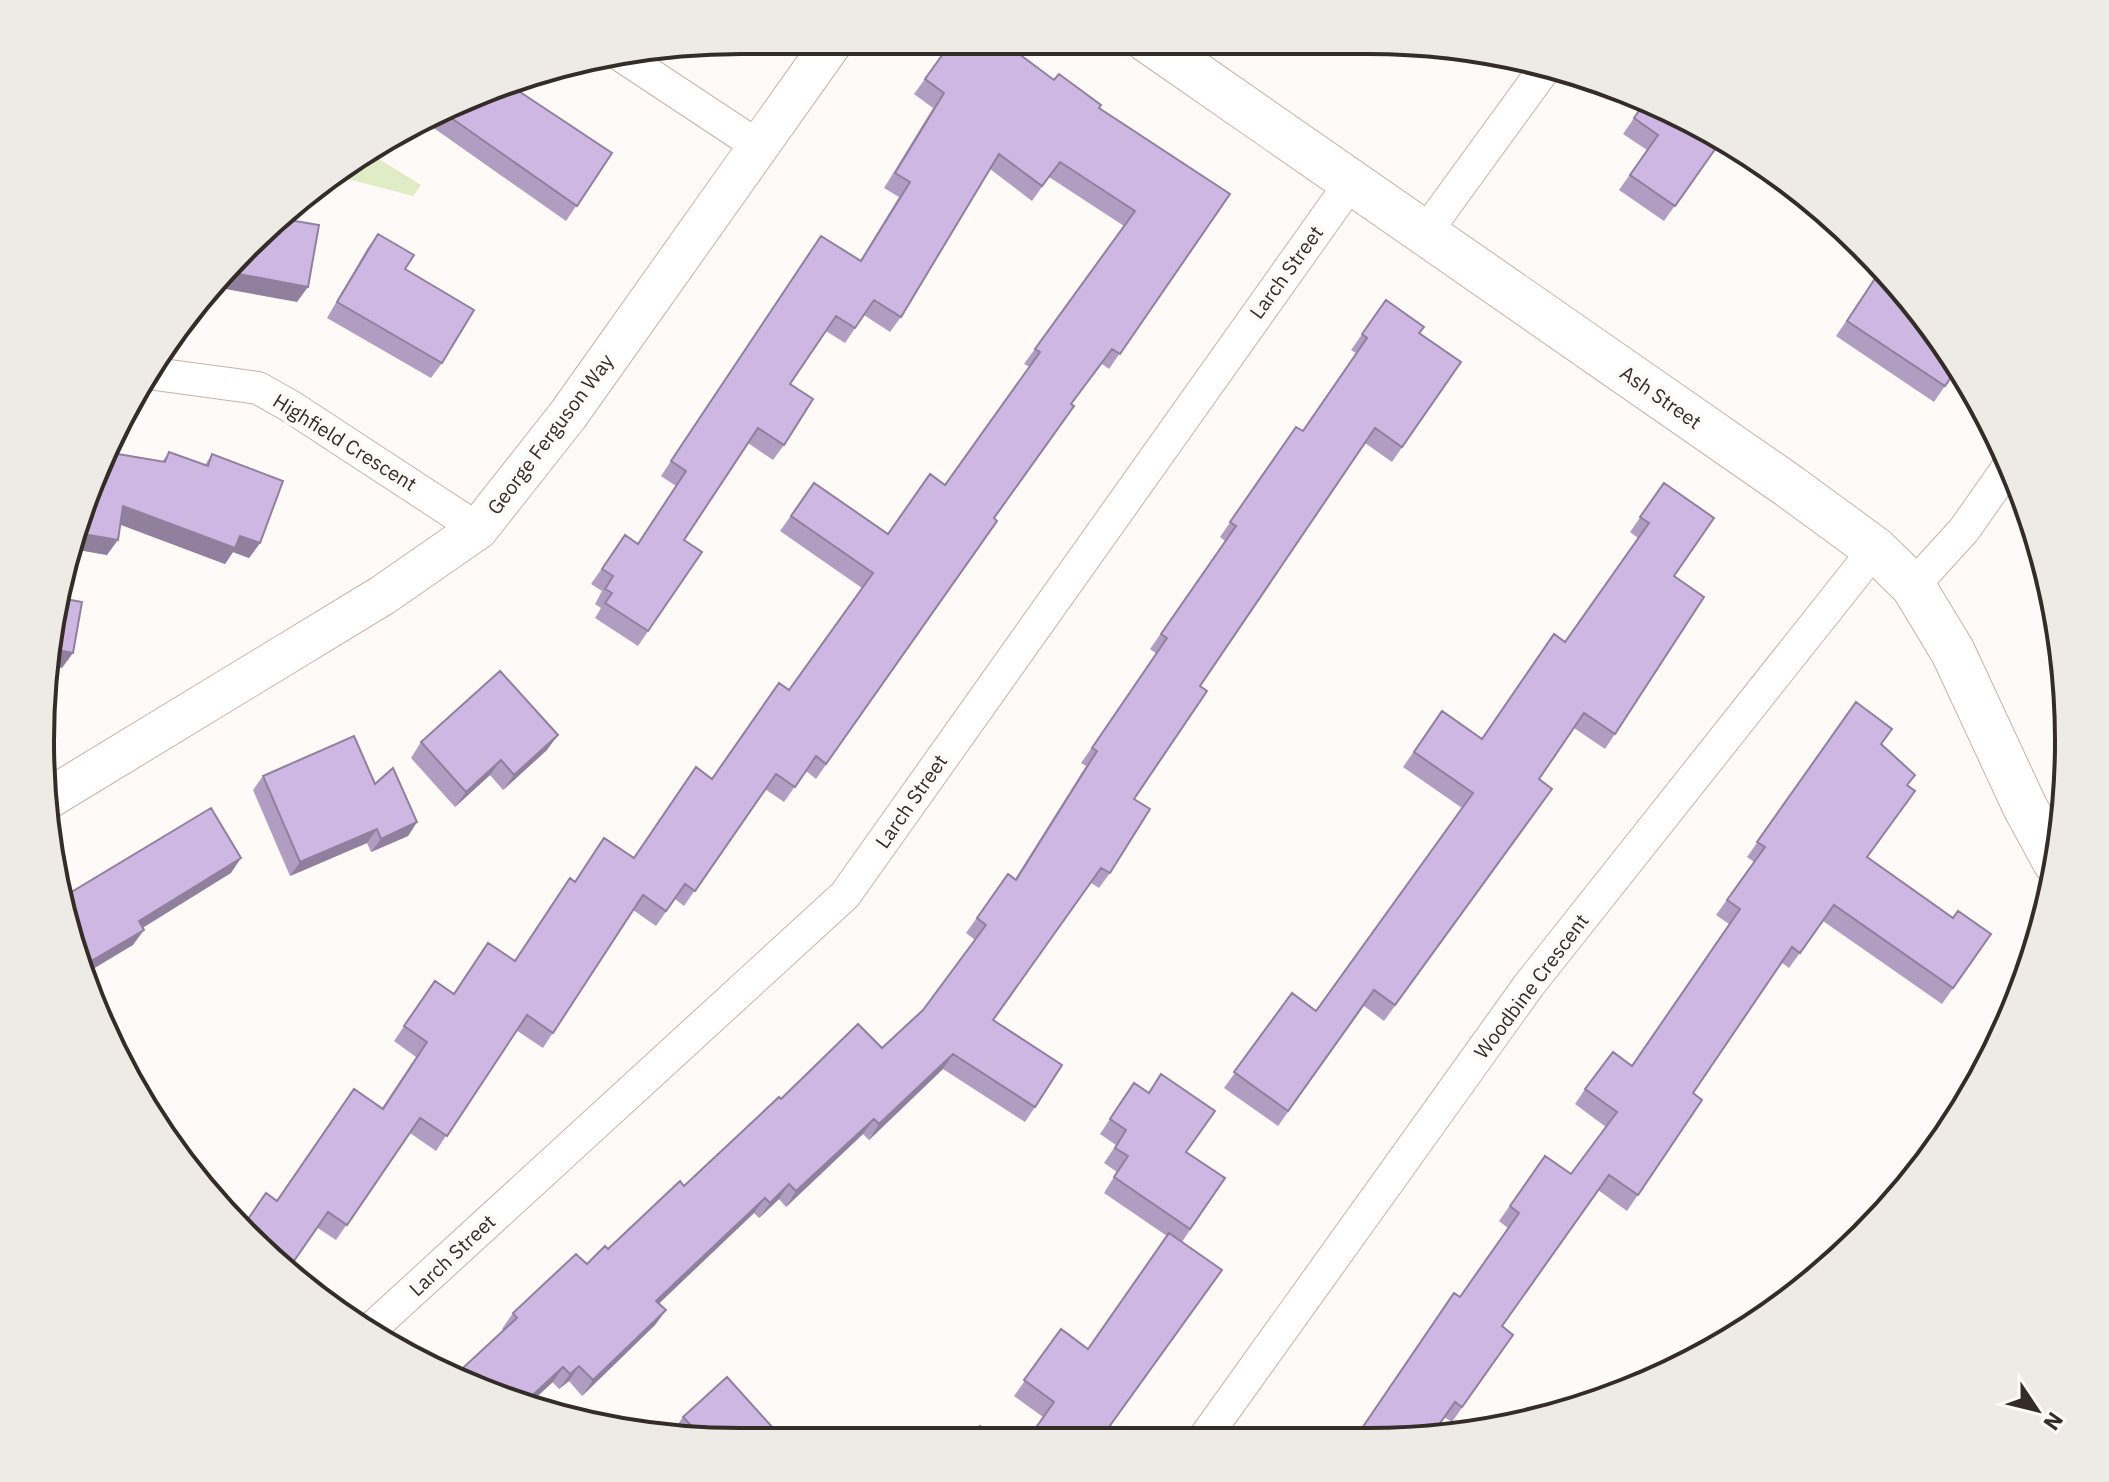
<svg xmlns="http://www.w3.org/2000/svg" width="2109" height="1482" font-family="'IBM Plex Sans',sans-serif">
	<rect width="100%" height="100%" fill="#fefaf7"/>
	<path fill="#e0ecc6" d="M366 151 421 185 413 196 333 175 352 158Z"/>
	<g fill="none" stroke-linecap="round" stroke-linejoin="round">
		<defs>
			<path id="minor" d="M622 56 758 146
				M1425 233 1545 68
				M155 374 258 388 290 406 478 529
				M1913 586 1964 530 2009 466
				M369 1331 845 895 1352 181
				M1205 1437 1529 985 1875 549"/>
			<path id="tertiary" d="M46 800 383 595 478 529 568 415 834 40"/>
			<path id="secondary" d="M1147 40 1789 486 1875 549 1913 586 1953 652 2025 807 2055 862"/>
		</defs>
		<use href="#minor" stroke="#c8b2a7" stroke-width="34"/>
		<use href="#tertiary" stroke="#c8b2a7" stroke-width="42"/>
		<use href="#secondary" stroke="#c8b2a7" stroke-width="46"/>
		<use href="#minor" stroke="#fff" stroke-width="32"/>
		<use href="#tertiary" stroke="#fff" stroke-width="40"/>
		<use href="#secondary" stroke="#fff" stroke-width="44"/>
	</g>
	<path fill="#b19dc2" d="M953 40 1054 80 1099 108 1230 194 1109 369 1102 364 1071 404 994 518 997 521 816 779 806 771 784 802 765 789 684 906 675 899 656 926 633 910 543 1048 516 1030 436 1151 410 1133 336 1240 277 1201 382 1108 416 1057 394 1041 435 981 454 994 488 943 515 961 570 878 575 881 634 858 712 779 789 690 862 588 780 531 814 483 888 534 945 485 1030 367 1024 364 1124 226 1049 177 1032 201 990 169 901 317 890 332 864 315 845 343 826 331 790 384 784 445 773 460 748 443 684 540 702 552 638 646 595 618 601 608 595 604 602 591 591 584 625 535 638 544 676 486 661 476 811 251 860 261 899 197 884 188 933 108 914 94Z
		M511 86 612 153 566 221 428 124Z
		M1643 105 1723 138 1664 221 1619 190 1647 150 1623 134Z
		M378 234 405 269 442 363 431 378 327 318 367 249Z
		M1882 268 1958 367 1934 402 1836 336Z
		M1386 300 1419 333 1461 362 1392 462 1365 443 1200 686 1134 799 1110 873 1099 888 1091 883 993 1020 1035 1107 1025 1122 943 1069 869 1140 863 1134 786 1207 779 1199 759 1218 754 1213 659 1303 666 1310 655 1325 582 1396 569 1381 559 1389 502 1329 513 1313 608 1249 684 1186 781 1099 882 1048 923 1010 975 940 966 933 1008 874 1015 879 1086 766 1081 763 1157 654 1150 649 1225 541 1220 537 1296 427 1302 431 1356 353 1351 350Z
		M169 452 205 465 212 454 260 543 249 558 233 552 225 564 120 524 107 555 73 549 162 462Z
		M1664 483 1674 576 1615 734 1605 749 1574 728 1539 779 1552 789 1384 1021 1364 1006 1278 1126 1224 1088 1292 993 1316 1011 1462 808 1403 767 1442 711 1482 739 1565 642 1638 538 1630 532Z
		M1856 702 1892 729 1882 744 1908 786 1867 857 1953 918 1991 934 1942 1004 1823 921 1789 968 1781 962 1693 1093 1702 1100 1627 1211 1598 1190 1502 1326 1513 1335 1452 1422 1444 1417 1460 1297 1509 1229 1499 1221 1545 1156 1571 1174 1606 1127 1575 1104 1585 1089 1632 1066 1729 924 1716 915 1754 862 1747 857Z
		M421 742 547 750 503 790 490 775 455 807 411 758Z
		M263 776 375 784 417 822 408 836 371 852 367 843 290 876 253 790Z
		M1134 1083 1186 1152 1225 1178 1182 1242 1043 1417 1014 1396 1061 1329 1088 1349 1167 1236 1104 1193 1117 1172 1104 1163 1116 1145 1100 1134Z
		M683 1417 782 1440H692L678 1424Z"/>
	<path fill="#90809e" d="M223 271 308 287 297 302 209 286 214 279Z
		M123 506 240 536 260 543 249 558 233 552 225 564 113 522Z
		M77 533 118 540 107 555 73 549Z
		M47 648 73 653 62 668 46 665Z
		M558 735 547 750 503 790 514 775Z
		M501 760 490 775 455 807 466 792Z
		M417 822 408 836 371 852 381 839Z
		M377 829 367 843 290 876 300 862Z
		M241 858 231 873 128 937 139 921Z
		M144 930 133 945 88 972 86 964Z
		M953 1054 943 1069 869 1140 879 1124Z
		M874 1119 863 1134 786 1207 796 1191Z
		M789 1184 779 1199 759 1218 770 1203Z
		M765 1198 754 1213 646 1316 656 1301Z
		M666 1310 655 1325 582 1396 593 1380Z
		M579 1366 569 1381 559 1389 570 1374Z
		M563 1367 553 1382 527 1406 523 1404Z"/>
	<path fill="#ceb7e2" stroke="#90809e" stroke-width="2" d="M953 40H1000L1054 80 1059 74 1101 105 1099 108 1230 194 1120 354 1112 349 1071 404 1074 406 994 518 997 521 826 764 816 756 795 787 776 774 695 891 685 884 666 911 643 895 553 1033 527 1015 447 1136 420 1118 347 1225 328 1212 287 1271 241 1229 266 1193 277 1201 354 1089 383 1109 427 1042 404 1026 435 981 454 994 488 943 515 961 570 878 575 882 604 838 634 858 696 767 712 779 779 683 789 690 873 573 791 516 814 483 888 534 930 474 945 485 1040 352 1035 349 1135 211 1060 162 1042 186 999 154 901 317 874 300 855 328 836 316 790 384 813 399 784 445 758 428 684 540 702 552 648 631 605 603 612 593 605 589 613 576 602 569 625 535 638 544 686 471 671 461 821 236 861 261 910 182 895 173 944 93 925 79Z
		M511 86 612 153 577 206 447 115Z
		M1643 105 1718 134 1723 138 1675 206 1630 175 1658 135 1634 118Z
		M283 219 319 225 308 287 223 271Z
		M378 234 414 255 405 269 474 310 442 363 337 302Z
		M1882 268 1895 278 1958 367 1945 386 1847 321Z
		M1386 300 1424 327 1419 333 1461 362 1402 447 1375 428 1200 686 1207 691 1134 799 1150 809 1110 873 1101 868 993 1020 1062 1065 1035 1107 953 1054 879 1124 874 1119 796 1191 789 1184 770 1203 765 1198 656 1301 666 1310 593 1380 579 1366 570 1374 563 1367 523 1404 452 1378 517 1318 513 1313 576 1254 587 1264 605 1246 608 1249 680 1181 684 1186 779 1097 781 1099 858 1024 882 1048 923 1010 986 925 977 918 1008 874 1016 880 1097 751 1092 748 1167 638 1161 634 1236 526 1230 522 1296 427 1303 431 1367 338 1362 334Z
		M106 452 165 462 169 452 208 466 212 454 283 481 260 543 240 536 235 548 123 506 118 540 77 533 94 472Z
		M1664 483 1714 518 1674 576 1704 597 1615 734 1584 713 1539 779 1552 789 1395 1005 1374 990 1288 1111 1234 1072 1292 993 1316 1011 1473 793 1414 752 1442 711 1482 739 1554 634 1565 642 1649 523 1640 517Z
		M60 598 82 602 73 653 47 648Z
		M500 671 558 735 514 775 501 760 466 792 421 742Z
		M1856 702 1892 729 1881 744 1915 775 1907 785 1915 791 1867 857 1953 918 1958 911 1991 934 1953 988 1834 905 1800 953 1792 947 1693 1093 1702 1100 1638 1195 1609 1175 1502 1326 1513 1335 1462 1407 1455 1402 1431 1436 1356 1437 1454 1293 1460 1297 1519 1213 1510 1206 1545 1156 1571 1174 1617 1112 1585 1089 1613 1052 1632 1066 1740 909 1727 900 1765 847 1757 842Z
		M354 736 375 784 393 768 417 822 381 839 377 829 300 862 263 776Z
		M211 808 241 858 139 921 144 930 86 964 65 896Z
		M1161 1074 1215 1111 1186 1152 1225 1178 1190 1229 1114 1177 1128 1156 1115 1148 1126 1130 1110 1119 1134 1083 1149 1093Z
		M1169 1233 1222 1270 1101 1438 1028 1439 1054 1402 1024 1380 1061 1329 1088 1349Z
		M727 1377 783 1439 782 1440H705L683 1417Z
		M980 1426 997 1439H971Z"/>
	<g text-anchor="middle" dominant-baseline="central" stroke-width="8" stroke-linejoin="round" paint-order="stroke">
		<g font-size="20" fill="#342c27" stroke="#fefaf7">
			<text transform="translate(1286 272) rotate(-54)">Larch Street</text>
			<text transform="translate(1661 397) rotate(35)">Ash Street</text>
			<text transform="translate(550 434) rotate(-53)">George Ferguson Way</text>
			<text transform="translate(345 442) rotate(32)">Highfield Crescent</text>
			<text transform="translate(911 801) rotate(-55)">Larch Street</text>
			<text transform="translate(1531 986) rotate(-53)">Woodbine Crescent</text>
			<text transform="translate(452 1255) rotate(-43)">Larch Street</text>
		</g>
	</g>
	<path d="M0 0H2109V1482H0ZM741 54H1368A687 687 0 0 1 2055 741V741A687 687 0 0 1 1368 1428H741A687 687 0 0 1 54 741V741A687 687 0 0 1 741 54Z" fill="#eeeae6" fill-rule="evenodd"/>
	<path fill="none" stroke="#342c27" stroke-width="4" d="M741 54H1368A687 687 0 0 1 2055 741V741A687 687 0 0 1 1368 1428H741A687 687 0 0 1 54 741V741A687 687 0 0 1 741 54Z"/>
	<g transform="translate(2037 1410) rotate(125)" stroke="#fefaf7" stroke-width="6" paint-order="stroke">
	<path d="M0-6L14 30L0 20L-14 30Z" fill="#342c27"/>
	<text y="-12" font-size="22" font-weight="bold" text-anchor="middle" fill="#342c27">N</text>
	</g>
</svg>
